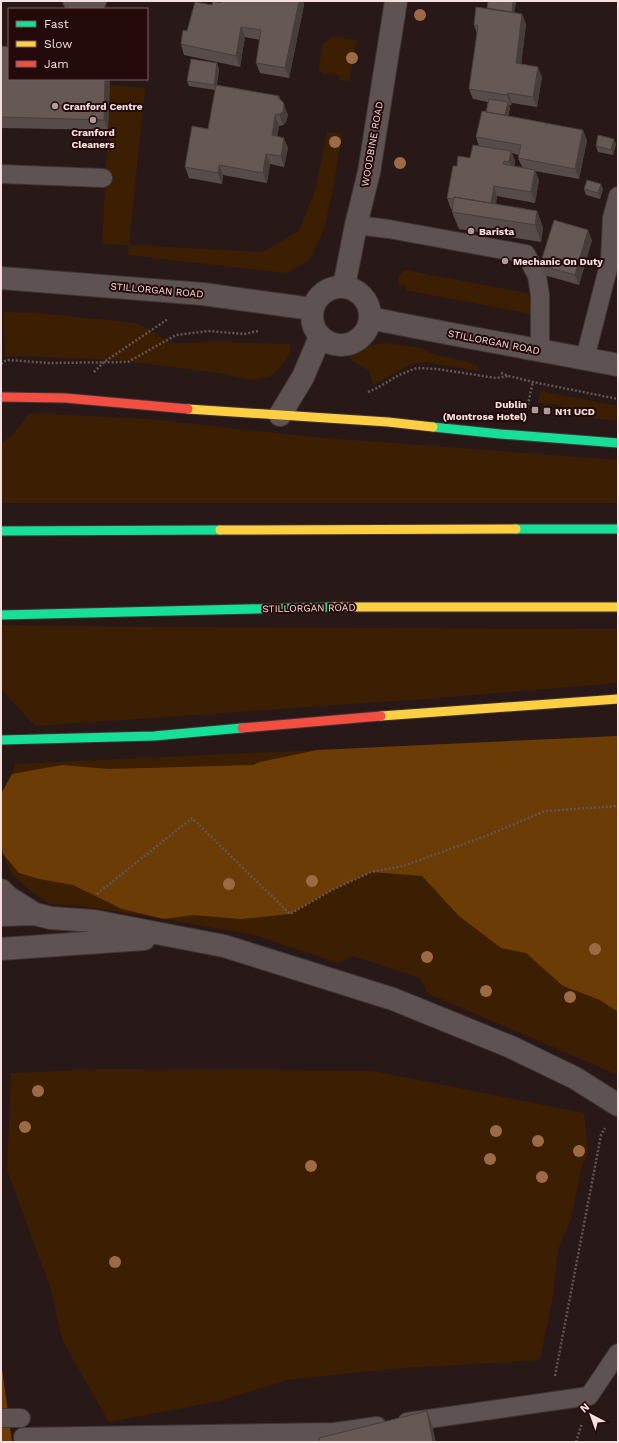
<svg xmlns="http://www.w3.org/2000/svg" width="619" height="1443" font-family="'Work Sans',sans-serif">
	<rect width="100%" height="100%" fill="#281918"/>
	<path fill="#3c1e03" d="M331 37 357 40 349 81 339 80 340 75 323 74 319 69 322 45Z
		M110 85 145 88 129 245 263 252 299 231 315 191 327 132 342 134 332 193 324 230 310 260 287 273 128 255 129 245 102 244Z
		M405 270 528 293 533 307 531 314 405 290 406 286 398 285 399 275Z
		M4 312 37 313 137 323 172 343 222 342 286 344 290 345V353L280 368 270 376 251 380 220 373 119 360 19 356 5 357Z
		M386 343 421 348 429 353 465 361 478 366V371L425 362 411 364 373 385 368 370 351 360 350 352 369 346Z
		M540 391 618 406V421L561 414V405L538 403Z
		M29 413 148 419 313 437 618 460V503H1V443C14 435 21 425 29 413Z
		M1 625 143 627 618 629V683L424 699 35 726 1 689Z
		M618 736V1075L427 993 420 978 353 956 338 963 254 935 164 919 81 906 50 904 29 890 11 873 3 854 1 843V794L12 774 15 764Z
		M103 1069 373 1071 584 1113 588 1151 581 1170 571 1218 558 1250 553 1296 540 1360 388 1369 287 1380 219 1401 109 1422 63 1342 51 1290 7 1170 11 1073Z"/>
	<path fill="#6c3c06" d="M618 736V1012L600 1000 563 986 526 953 501 948 459 916 422 876 371 872 332 890 290 914 241 919 193 915 164 919 122 909 73 885 39 879 19 873 3 854 1 843V794L12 774 62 765 109 769 253 765 260 762 317 750Z
		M1 1361 12 1442H1Z"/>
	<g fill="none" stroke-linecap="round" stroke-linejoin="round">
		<defs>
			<path id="lane" d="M72 1 97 2
				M1 174 103 178
				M356 225 389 229 526 254 537 276 540 295V351
				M585 358 610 261 612 218 618 196
				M1 1418H21
				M407 1422 589 1396 618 1353
				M23 1437 335 1432 377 1426"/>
			<path id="street" d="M1 278 203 294 312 309
				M344 286 356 225 369 172 396 1
				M312 316a29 29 0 1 1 58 0a29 29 0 1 1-58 0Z
				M370 318C452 335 535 349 618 365
				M280 415 303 377 320 337
				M1 890 8 897 35 914
				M1 915 35 914 51 918 94 921 224 946 393 999 511 1047 575 1078 618 1105
				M1 949 144 939"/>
			<path id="fast" d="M433 427 500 434 618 443
				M516 529H618
				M1 531 220 530
				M1 615 334 607
				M1 740 154 736 242 728"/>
			<path id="slow" d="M188 409 388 422 433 427
				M220 530 516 529
				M334 607H618
				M381 716 618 699"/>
			<path id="jam" d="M1 397 65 398 188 409
				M242 728 381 716"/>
		</defs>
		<use href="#lane" stroke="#413534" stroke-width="20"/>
		<use href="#street" stroke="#413534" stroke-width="24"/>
		<use href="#fast" stroke="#413534" stroke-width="11"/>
		<use href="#slow" stroke="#413534" stroke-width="11"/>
		<use href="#jam" stroke="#413534" stroke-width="11"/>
		<path stroke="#625554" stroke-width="2.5" stroke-dasharray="2 2" stroke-linecap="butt" d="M1 364 5 361 8 360 49 363 128 362 176 335 208 331 244 334 258 331
			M94 372 104 362 168 319
			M501 373 509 376 533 382 618 399
			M368 392 377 388 399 375 417 368 437 369 496 378 509 376
			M527 409 533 381
			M97 894 192 818 290 914 332 890 371 872 403 866 486 836 545 811 618 806
			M555 1376 601 1135 605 1128
			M576 1442 582 1423"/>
		<use href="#lane" stroke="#5f5252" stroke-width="18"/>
		<use href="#street" stroke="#5f5252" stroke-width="22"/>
		<use href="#fast" stroke="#16e098" stroke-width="9"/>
		<use href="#slow" stroke="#ffcf43" stroke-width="9"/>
		<use href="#jam" stroke="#f24e42" stroke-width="9"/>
	</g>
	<g fill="#9d6a46">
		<circle cx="420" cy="15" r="6"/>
		<circle cx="352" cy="58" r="6"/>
		<circle cx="335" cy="142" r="6"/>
		<circle cx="400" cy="163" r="6"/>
		<circle cx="312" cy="881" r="6"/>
		<circle cx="229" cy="884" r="6"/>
		<circle cx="595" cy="949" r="6"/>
		<circle cx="427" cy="957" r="6"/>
		<circle cx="486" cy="991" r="6"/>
		<circle cx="570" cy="997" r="6"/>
		<circle cx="38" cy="1091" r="6"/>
		<circle cx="25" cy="1127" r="6"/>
		<circle cx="496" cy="1131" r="6"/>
		<circle cx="538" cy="1141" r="6"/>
		<circle cx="579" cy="1151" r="6"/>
		<circle cx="490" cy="1159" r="6"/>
		<circle cx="311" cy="1166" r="6"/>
		<circle cx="542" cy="1177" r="6"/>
		<circle cx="115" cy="1262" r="6"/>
	</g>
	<path fill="#574c49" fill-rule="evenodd" d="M221 1H303L304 5 289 78 260 73 256 63 260 40 245 37 240 67 184 55 181 44 187 31 221 3Z
		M516 2 514 12 526 24 521 64 542 77 537 107 512 103 511 105H509L510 108 508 116 587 140 579 179 535 171 539 180 535 203 497 196 496 204 537 211 543 228 541 242 459 229 452 212 453 209H451L447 198 457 166 470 158 479 146 476 137 486 112 488 102 473 99 469 89 477 34 474 25 487 8ZM512 153 519 155 518 158 522 167 514 166 515 161Z
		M1 46 9 79H110L108 130 1 128Z
		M219 69 217 85 279 96 288 115 286 122 283 125 279 126 277 136 288 148 284 167 270 164 267 183 223 175 222 184 189 178 185 167 208 129 215 90 189 86 187 81Z
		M616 144 613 155 598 152 596 146Z
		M584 189H603L600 199 586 195Z
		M592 240 579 285 544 275 540 265Z"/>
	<path fill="#473e3c" d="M299 1H303L304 5 289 78 285 68Z
		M513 1H515L516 2 513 22 511 17Z
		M522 14 526 24 520 74 516 63Z
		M241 27 245 37 240 67 236 56Z
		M217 63 219 69 216 91 214 85Z
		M538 67 542 77 537 107 533 97Z
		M105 79H110L108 130 104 120Z
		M508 93 512 103 511 105 507 95Z
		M283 102 288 115 286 122 283 125 279 114Z
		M508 102 510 108 507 121 505 116Z
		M275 115 279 126 276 146 272 135Z
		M583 130 587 140 579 179 575 169Z
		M284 138 288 148 284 167 281 156Z
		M614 139 616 144 613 155 611 150Z
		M511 151 515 161 513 172 509 162Z
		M266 154 270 164 267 183 263 173Z
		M219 165 223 175 222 184 218 173Z
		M535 170 539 180 535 203 531 192Z
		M601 184 603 189 600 199 598 193Z
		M494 186 497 196 494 216 490 206Z
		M537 211 543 228 541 242 535 225Z
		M588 230 592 240 579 285 575 275Z
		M427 1411 433 1428 436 1442H433Z"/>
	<path fill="#655855" stroke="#473e3c" d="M213 1 221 3V1H299L285 68 256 63 261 30 241 27 236 56 181 44 183 30 187 31 195 2 212 5Z
		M488 1H513L512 12 487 8Z
		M476 7 522 14 516 63 538 67 533 97 508 93 507 95 469 89 478 26 474 25Z
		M1 46 9 47V79H105L104 120 1 117Z
		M191 59 217 63 214 85 187 81Z
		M216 85 279 96 278 98 283 102 284 105 283 112 279 114 275 115 272 135 284 138 281 156 266 154 263 173 219 165 218 173 185 167 192 126 208 129Z
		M489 99 508 102 505 115 486 112Z
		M482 111 583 130 575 169 518 158 521 145 476 137Z
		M598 135 614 139 611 150 596 146Z
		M473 145 511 151 509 162 504 161 503 164 535 170 531 192 494 186 491 203 454 197 453 199 447 198 453 166H457L458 156 470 158Z
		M587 180 601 184 598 193 584 189Z
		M454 197 537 211 535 225 452 212Z
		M554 220 588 230 575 275 540 265Z
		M427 1411 433 1442H320L319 1438Z"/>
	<g fill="#ad9a99" stroke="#240a0a" stroke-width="1.5">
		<circle cx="55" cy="106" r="4"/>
		<circle cx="93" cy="120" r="4"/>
		<circle cx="471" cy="231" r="4"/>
		<circle cx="505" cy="261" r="4"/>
		<rect x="531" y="406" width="8" height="8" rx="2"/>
		<rect x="543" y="407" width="8" height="8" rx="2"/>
	</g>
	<g text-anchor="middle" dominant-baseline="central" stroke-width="4" stroke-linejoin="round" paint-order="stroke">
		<g font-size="10" font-weight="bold" fill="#f5e0df" stroke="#240a0a" text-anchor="start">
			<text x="63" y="106">Cranford Centre</text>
			<text x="93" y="132" text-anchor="middle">Cranford<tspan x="93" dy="12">Cleaners</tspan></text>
			<text x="479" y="231">Barista</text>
			<text x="513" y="261">Mechanic On Duty</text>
			<text x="527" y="404" text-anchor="end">Dublin<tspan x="527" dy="12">(Montrose Hotel)</tspan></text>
			<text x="555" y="411">N11 UCD</text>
		</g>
		<g font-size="10" fill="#f5e0df" stroke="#240a0a">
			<text transform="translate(372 144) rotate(-80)">WOODBINE ROAD</text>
			<text transform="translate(157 290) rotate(5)">STILLORGAN ROAD</text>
			<text transform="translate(494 342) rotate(11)">STILLORGAN ROAD</text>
			<text transform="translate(309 608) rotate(-1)">STILLORGAN ROAD</text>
		</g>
	</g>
	<rect width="619" height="1443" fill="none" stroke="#f5e0df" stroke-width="4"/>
	<rect x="8" y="8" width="140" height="72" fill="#240a0a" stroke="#78605f"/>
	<rect x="16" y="21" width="20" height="6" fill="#16e098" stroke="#78605f"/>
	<text x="44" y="28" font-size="12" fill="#f5e0df">Fast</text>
	<rect x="16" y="41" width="20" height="6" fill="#ffcf43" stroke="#78605f"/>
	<text x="44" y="48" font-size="12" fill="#f5e0df">Slow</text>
	<rect x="16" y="61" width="20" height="6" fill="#f24e42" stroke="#78605f"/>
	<text x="44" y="68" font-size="12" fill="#f5e0df">Jam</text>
	<g transform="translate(591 1415) rotate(319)" stroke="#240a0a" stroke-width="3" paint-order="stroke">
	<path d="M0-3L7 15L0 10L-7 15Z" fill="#f5e0df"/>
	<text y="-6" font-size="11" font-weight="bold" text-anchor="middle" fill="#f5e0df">N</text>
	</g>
</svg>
